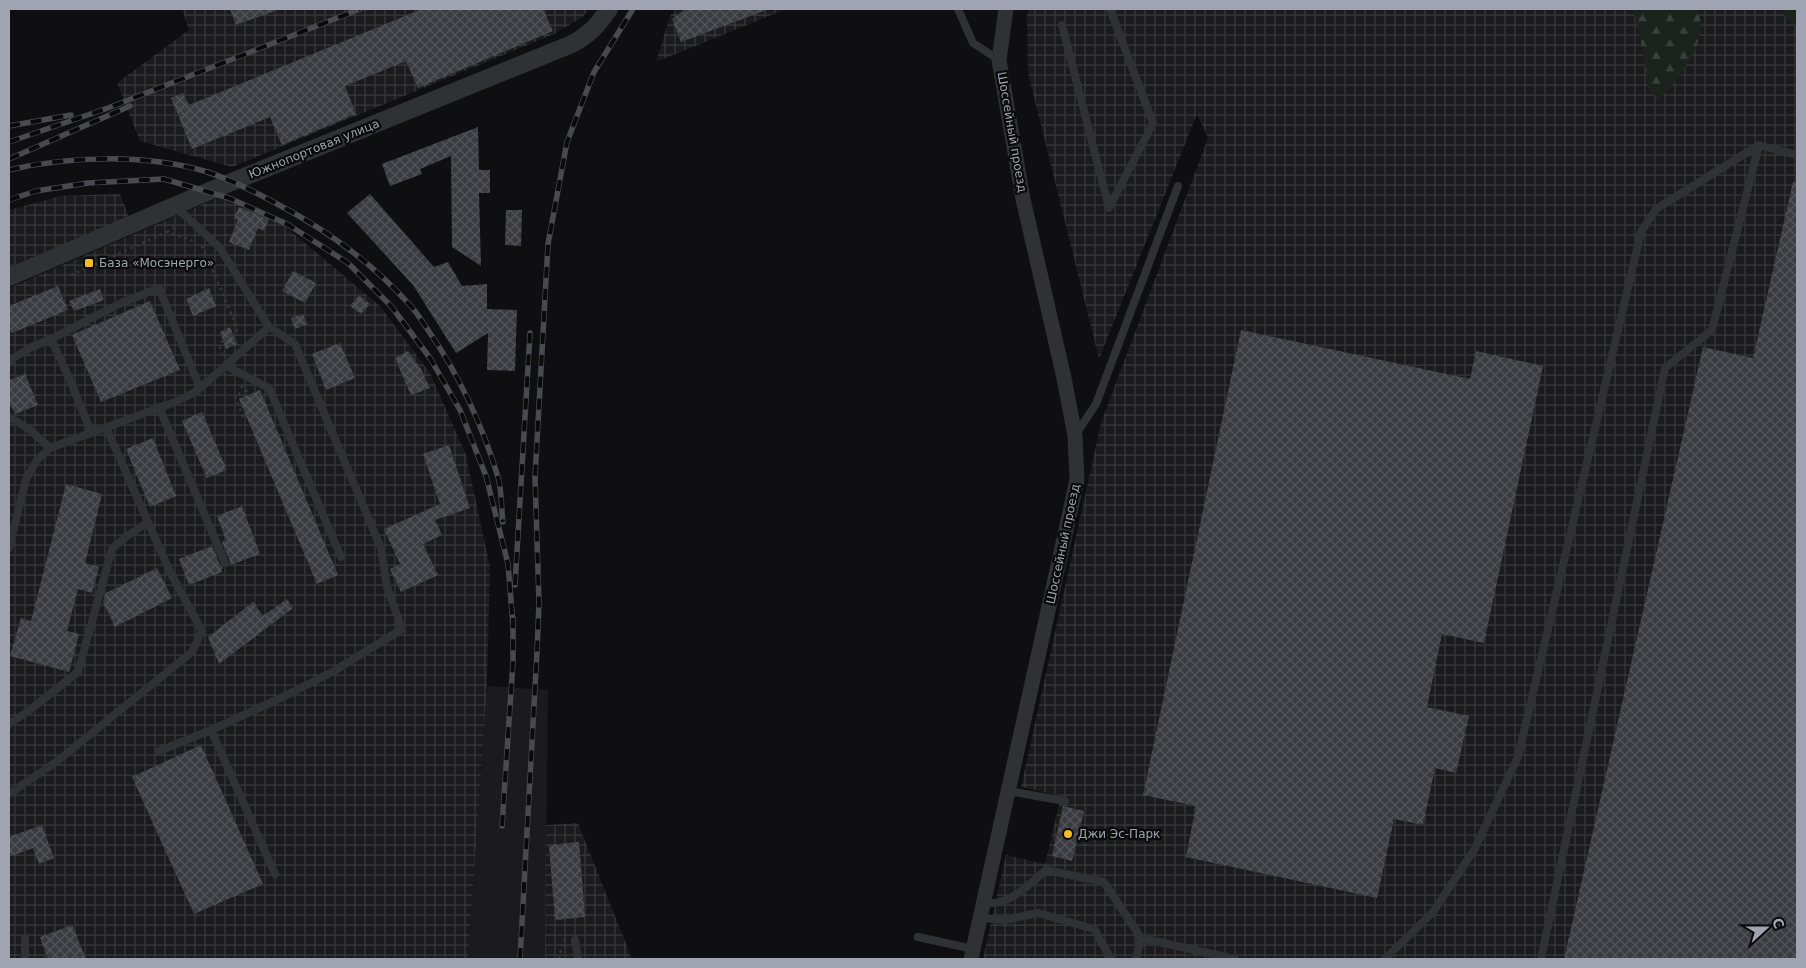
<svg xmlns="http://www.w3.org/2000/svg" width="1806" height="968" font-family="'DejaVu Sans',sans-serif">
	<defs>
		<pattern id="industrial-grid" width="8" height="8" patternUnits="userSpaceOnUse" patternTransform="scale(1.25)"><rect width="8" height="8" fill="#1b1b1d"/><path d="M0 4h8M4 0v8" fill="none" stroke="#39393b"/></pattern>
		<pattern id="forest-firs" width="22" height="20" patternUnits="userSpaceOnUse" patternTransform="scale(1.25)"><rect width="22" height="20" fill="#1c231d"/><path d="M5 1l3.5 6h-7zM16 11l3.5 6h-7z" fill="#3a403b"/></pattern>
		<pattern id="building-cross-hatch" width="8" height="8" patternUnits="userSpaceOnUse" patternTransform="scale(1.25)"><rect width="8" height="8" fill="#3b3c41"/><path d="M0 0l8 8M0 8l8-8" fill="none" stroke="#54555a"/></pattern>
	</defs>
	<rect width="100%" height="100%" fill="#0f0f11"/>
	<path fill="#1b1b1d" d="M487 686 548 690 545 959H468Z"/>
	<path fill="url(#industrial-grid)" d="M182 9H588L583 17 554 34 232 167 140 141 117 83 189 30Z
		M676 9H786L656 62 670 16Z
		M1029 9H1797V959H983L1006 855 1045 864 1061 796 1021 787 1101 423 1208 138 1197 114 1099 359 1028 73 1027 15Z
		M120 194 129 217 9 267V210L60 196Z
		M220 197 281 223 380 306 430 373 466 455 490 567 487 686 468 959H9V288Z
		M578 823 632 959H545L546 825Z"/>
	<path fill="url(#forest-firs)" d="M1632 9H1698C1699 15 1701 22 1701 29 1699 52 1675 85 1658 100L1648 87 1639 29Z
		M1783 9H1797V26L1785 17Z"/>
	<path fill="url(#building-cross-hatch)" d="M230 9H277L278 10 236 25Z
		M422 9H543L553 31 418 88 406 61 345 86 356 114 282 145 270 117 192 149 171 98 183 93 189 105Z
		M685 9H767V10L681 42 672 19Z
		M478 127 479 170H490V193H479L481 266 452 247 451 156 420 169 422 174 390 186 382 164Z
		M1793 182 1797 183V959H1564L1703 347 1753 358Z
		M370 194 434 267 448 262 462 286 487 284V309L517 310 515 371 487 370 488 333 456 353 413 285 347 213Z
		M239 207 269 219 264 231 258 228 249 250 229 242 238 220 234 218Z
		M506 210H522L521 246 505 245Z
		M293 271 316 283 305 303 282 291Z
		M58 286 68 310 12 333 9 327V306Z
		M209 288 216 306 193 316 186 299Z
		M100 289 104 300 74 311 69 301Z
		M359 295 370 304 361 314 350 306Z
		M150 301 180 370 101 402 72 335Z
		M303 314 307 324 295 329 291 318Z
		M230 327 237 344 226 349 220 332Z
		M1241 330 1470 379 1476 351 1543 366 1484 643 1442 634 1427 707 1469 716 1456 773 1435 768 1423 825 1394 819 1377 898 1186 857 1196 806 1143 795Z
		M340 343 355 378 326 390 312 354Z
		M408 351 421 369 430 388 411 395 395 358Z
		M25 374 38 405 15 414 9 402V380Z
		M260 390 338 575 317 584 239 399Z
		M202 412 227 470 207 478 182 421Z
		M153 438 176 496 150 507 126 449Z
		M449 445 470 508 435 520 442 535 423 544 438 575 401 592 390 569 400 564 384 529 440 504 423 454Z
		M66 484 102 494 85 563 99 567 92 593 78 589 67 631 79 634 69 672 10 656 21 618 31 621Z
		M242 506 260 554 230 565V561L222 542 226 540 217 516Z
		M212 546 220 565 223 568 221 569 222 572 189 585 179 559Z
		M157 568 172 598 115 627 103 602 106 593Z
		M287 599 293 608 219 664 208 637 253 602 263 616Z
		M201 745 263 884 194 914 132 777Z
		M1063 806 1084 811 1072 861 1052 856Z
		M42 825 54 858 39 864 33 848 9 857V837Z
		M579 842 585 917 555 920 549 845Z
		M72 925 86 959H48L40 937Z"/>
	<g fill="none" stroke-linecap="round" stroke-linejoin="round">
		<path stroke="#36373c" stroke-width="2.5" stroke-dasharray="2.5 4" stroke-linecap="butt" d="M167 232 179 225
			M202 246 238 329 233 336 223 340 220 347 222 354
			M71 275 167 232 196 242
			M241 386 245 391 251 390
			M243 417 235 396 245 391
			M559 959 563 940H564"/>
		<path stroke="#303135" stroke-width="8" d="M958 9 973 43 999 60
			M1062 25 1109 208 1153 123 1110 9
			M269 327 295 344 381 548 387 587 402 629 334 671 285 696 211 730 275 874
			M51 339 70 380 91 432
			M9 363 13 358 32 347 51 339 119 304 159 288 200 388
			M226 366 269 388 341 557
			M159 407 225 563
			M9 417 29 429 50 448
			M1076 434 1096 404 1178 186
			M9 548 26 479 37 460 50 448 175 402 197 391 269 327 220 248 175 206
			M9 724 27 712 78 672 112 549 127 536 147 523
			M159 751 211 730
			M1008 791 1065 801
			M9 794 56 762 192 652 202 631 170 572 106 427
			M984 902C1006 909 1031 883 1046 870L1104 882 1141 938 1235 959
			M981 918 1005 920 1038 913 1094 929 1110 957V959
			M918 937 973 949
			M25 939V959
			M575 940 578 959
			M1136 959 1141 938
			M1385 959 1433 912 1474 850 1518 757 1641 232 1656 209 1759 145 1797 155
			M1541 959 1665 368 1712 330 1759 145"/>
		<path stroke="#303135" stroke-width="15" d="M971 959 1077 480 1075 436 1064 378 1023 199 999 60 1006 9"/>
		<path stroke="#303135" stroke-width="18" d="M9 277 207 192 572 44C589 35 598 25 609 9"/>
		<defs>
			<path id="rail" d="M9 126 71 115
				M9 142 108 108 360 9
				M9 159 130 106
				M9 170C69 156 144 154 204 171 228 178 257 193 279 205 328 231 371 262 408 303 416 311 422 321 428 330 459 375 482 424 498 477 502 491 501 507 503 522
				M9 200 36 191 88 183 164 179 229 198 287 224 348 263 391 306 430 358 460 410 486 476 508 564 513 625
				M515 585 530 333
				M502 826 513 662V618
				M520 959 537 652 539 602 535 477 548 244 567 142 594 72 633 9"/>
		</defs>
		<use href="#rail" stroke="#494a50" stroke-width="5.5"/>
		<use href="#rail" stroke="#0a0a0b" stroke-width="4" stroke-dasharray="11" stroke-linecap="butt"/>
	</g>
	<g fill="#f2bc25" stroke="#0a0a0b" stroke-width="2">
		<rect x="84" y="258" width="10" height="10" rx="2.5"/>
		<circle cx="1068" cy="834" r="5"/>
	</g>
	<g text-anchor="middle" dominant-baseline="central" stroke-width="4.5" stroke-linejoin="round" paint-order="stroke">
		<g font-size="12" fill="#a0a4b2" stroke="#0a0a0b">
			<text transform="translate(1012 132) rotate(80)">Шоссейный проезд</text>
			<text transform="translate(314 149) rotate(-22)">Южнопортовая улица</text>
			<text transform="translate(1063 544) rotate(-78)">Шоссейный проезд</text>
		</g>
		<g font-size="12" fill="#a0a4b2" stroke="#0a0a0b" text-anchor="start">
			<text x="99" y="263">База «Мосэнерго»</text>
			<text x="1078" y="834">Джи Эс-Парк</text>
		</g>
	</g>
	<rect width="1806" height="968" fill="none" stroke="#a0a4b2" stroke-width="20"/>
	<g transform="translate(1766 928) rotate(69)" stroke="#0a0a0b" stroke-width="4" paint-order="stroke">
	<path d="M0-4L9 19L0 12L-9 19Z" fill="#a0a4b2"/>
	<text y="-8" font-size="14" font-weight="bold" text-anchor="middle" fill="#a0a4b2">С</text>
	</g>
</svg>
